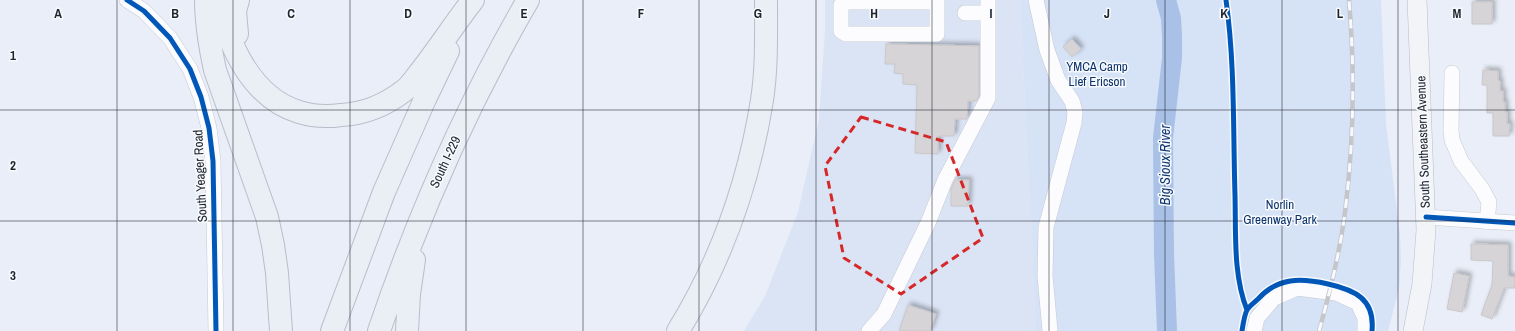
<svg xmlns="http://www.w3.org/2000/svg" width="1515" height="331" font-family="'Archivo Narrow',sans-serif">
	<defs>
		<filter id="shadow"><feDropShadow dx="3" dy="-3" stdDeviation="2" flood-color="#0004"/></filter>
	</defs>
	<rect width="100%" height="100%" fill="#e9eef8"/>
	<path fill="#dbe4f5" d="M825 0H1020L1036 331H744L765 296 798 212 819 119 825 31Z"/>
	<path fill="#d6e2f6" d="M1020 0H1381L1386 124 1400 235 1401 261 1399 288 1388 331H1036Z"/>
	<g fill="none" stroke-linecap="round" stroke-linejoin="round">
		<path stroke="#a9c1e6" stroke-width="20" d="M1166 0 1171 18 1172 36V58L1163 138 1164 254 1167 331"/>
	</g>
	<path fill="#d6d4d6" stroke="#c9c7c9" filter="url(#shadow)" d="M1472 2H1492V24H1472Z
		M1072 39 1081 49 1072 57 1063 47Z
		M886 44 979 46V96L976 101H968L967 119H955L954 136H938V154L915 153 917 85 903 84V74L894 73 895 64H885Z
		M1483 70 1498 71V80L1500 81V91H1503V102H1505V112H1507V124H1510L1509 136H1493V113H1487V85H1482Z
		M955 180H969L968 206H951V189Z
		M1471 244 1508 245V276L1515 277V288H1504L1492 319 1481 315 1492 285 1493 261 1471 260Z
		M1454 273 1469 276 1462 312 1447 309Z
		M908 305 936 314 930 331H899Z"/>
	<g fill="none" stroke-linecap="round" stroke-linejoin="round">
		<defs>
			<path id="minor" d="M127 0 144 11 170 38 190 69 201 97 209 128 213 161 216 331
				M1036 0 1047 50 1058 80 1072 101 1075 112 1074 123 1046 227 1045 276 1050 331
				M845 2H937V34H846L841 31V5Z
				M965 13H988
				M1452 73 1451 131 1452 140 1461 161 1482 189 1489 202 1487 222
				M1426 217 1515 223
				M869 331 884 314 928 223 945 180 988 98V0
				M1254 331 1257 318 1274 298 1297 288 1336 293 1358 303 1365 318V331"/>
			<path id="major" d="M1413 331 1422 284 1426 230 1417 0"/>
			<path id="highway" d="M206 0C206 24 210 47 215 70L267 217 273 245 277 273 281 331
				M221 0C226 45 253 98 299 112 312 116 327 117 341 115 364 114 387 104 405 90 411 85 416 77 421 71 439 48 455 23 473 0
				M237 34 235 11 238 0
				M332 331 384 192 425 99 448 51
				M379 331C418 216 467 105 528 0
				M407 331 409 294 414 260
				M678 331C721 261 749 182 762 100 767 68 766 33 766 0"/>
		</defs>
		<use href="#minor" stroke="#c5cad2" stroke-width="16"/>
		<use href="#major" stroke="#b8bec9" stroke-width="20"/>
		<use href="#highway" stroke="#b8bec9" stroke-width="24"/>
		<use href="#minor" stroke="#fcfcfe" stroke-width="15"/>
		<use href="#major" stroke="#f2f4f8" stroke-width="19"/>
		<use href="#highway" stroke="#eaeef5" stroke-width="22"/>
		<defs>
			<path id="rail" d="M1319 331C1330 292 1340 252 1345 212 1354 141 1355 71 1349 0"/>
		</defs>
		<use href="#rail" stroke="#c4c6c9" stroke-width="4.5"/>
		<use href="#rail" stroke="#f7fafe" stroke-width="3" stroke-dasharray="9" stroke-linecap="butt"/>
		<defs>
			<path id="cycleway" d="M127 0 144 11 170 38 190 69 201 97 209 128 213 161 216 331
				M1226 0C1235 64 1233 131 1235 195 1236 233 1233 275 1247 310
				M1426 217 1515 223
				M1242 331C1243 325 1244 316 1247 310 1249 306 1254 303 1258 299 1278 277 1301 278 1328 284 1355 290 1375 299 1372 331"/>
		</defs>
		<use href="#cycleway" stroke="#f7fafe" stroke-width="8"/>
		<use href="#cycleway" stroke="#0057b8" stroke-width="5"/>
	</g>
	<path fill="none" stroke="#d62828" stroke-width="3" stroke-dasharray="8 5" stroke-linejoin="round" d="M861 117 946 142 983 238 901 294 844 258 825 166Z"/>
	<path fill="none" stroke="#1f232b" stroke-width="1" stroke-opacity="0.55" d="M117 0V331M233 0V331M350 0V331M466 0V331M583 0V331M699 0V331M816 0V331M932 0V331M1049 0V331M1165 0V331M1282 0V331M1398 0V331M0 110H1515M0 221H1515"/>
	<g text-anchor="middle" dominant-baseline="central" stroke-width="3" stroke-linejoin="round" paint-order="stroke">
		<g font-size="13" fill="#0c326b" stroke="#f7fafe">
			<text x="1097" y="66">YMCA Camp<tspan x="1097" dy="15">Lief Ericson</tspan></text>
			<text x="1280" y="204">Norlin<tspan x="1280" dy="15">Greenway Park</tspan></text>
		</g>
		<g font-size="13" fill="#1f232b" stroke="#f7fafe">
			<text transform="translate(1423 142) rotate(-92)">South Southeastern Avenue</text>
			<text transform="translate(445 162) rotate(-65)">South I-229</text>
			<text transform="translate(200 176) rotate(-93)">South Yeager Road</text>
		</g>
		<g font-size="14" font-style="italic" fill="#113771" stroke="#f7fafe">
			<text transform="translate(1165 165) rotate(-90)">Big Sioux River</text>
		</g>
	</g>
	<g font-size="13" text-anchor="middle" font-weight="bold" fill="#1f232b" stroke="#f7fafe" stroke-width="3" stroke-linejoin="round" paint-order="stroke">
		<text x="58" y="18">A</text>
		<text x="175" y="18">B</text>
		<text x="291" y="18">C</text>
		<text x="408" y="18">D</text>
		<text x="524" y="18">E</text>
		<text x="641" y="18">F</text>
		<text x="758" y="18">G</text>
		<text x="874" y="18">H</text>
		<text x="991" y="18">I</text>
		<text x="1107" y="18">J</text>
		<text x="1224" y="18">K</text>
		<text x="1340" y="18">L</text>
		<text x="1457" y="18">M</text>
		<text x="13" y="60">1</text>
		<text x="13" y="170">2</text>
		<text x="13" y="280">3</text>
	</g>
</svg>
